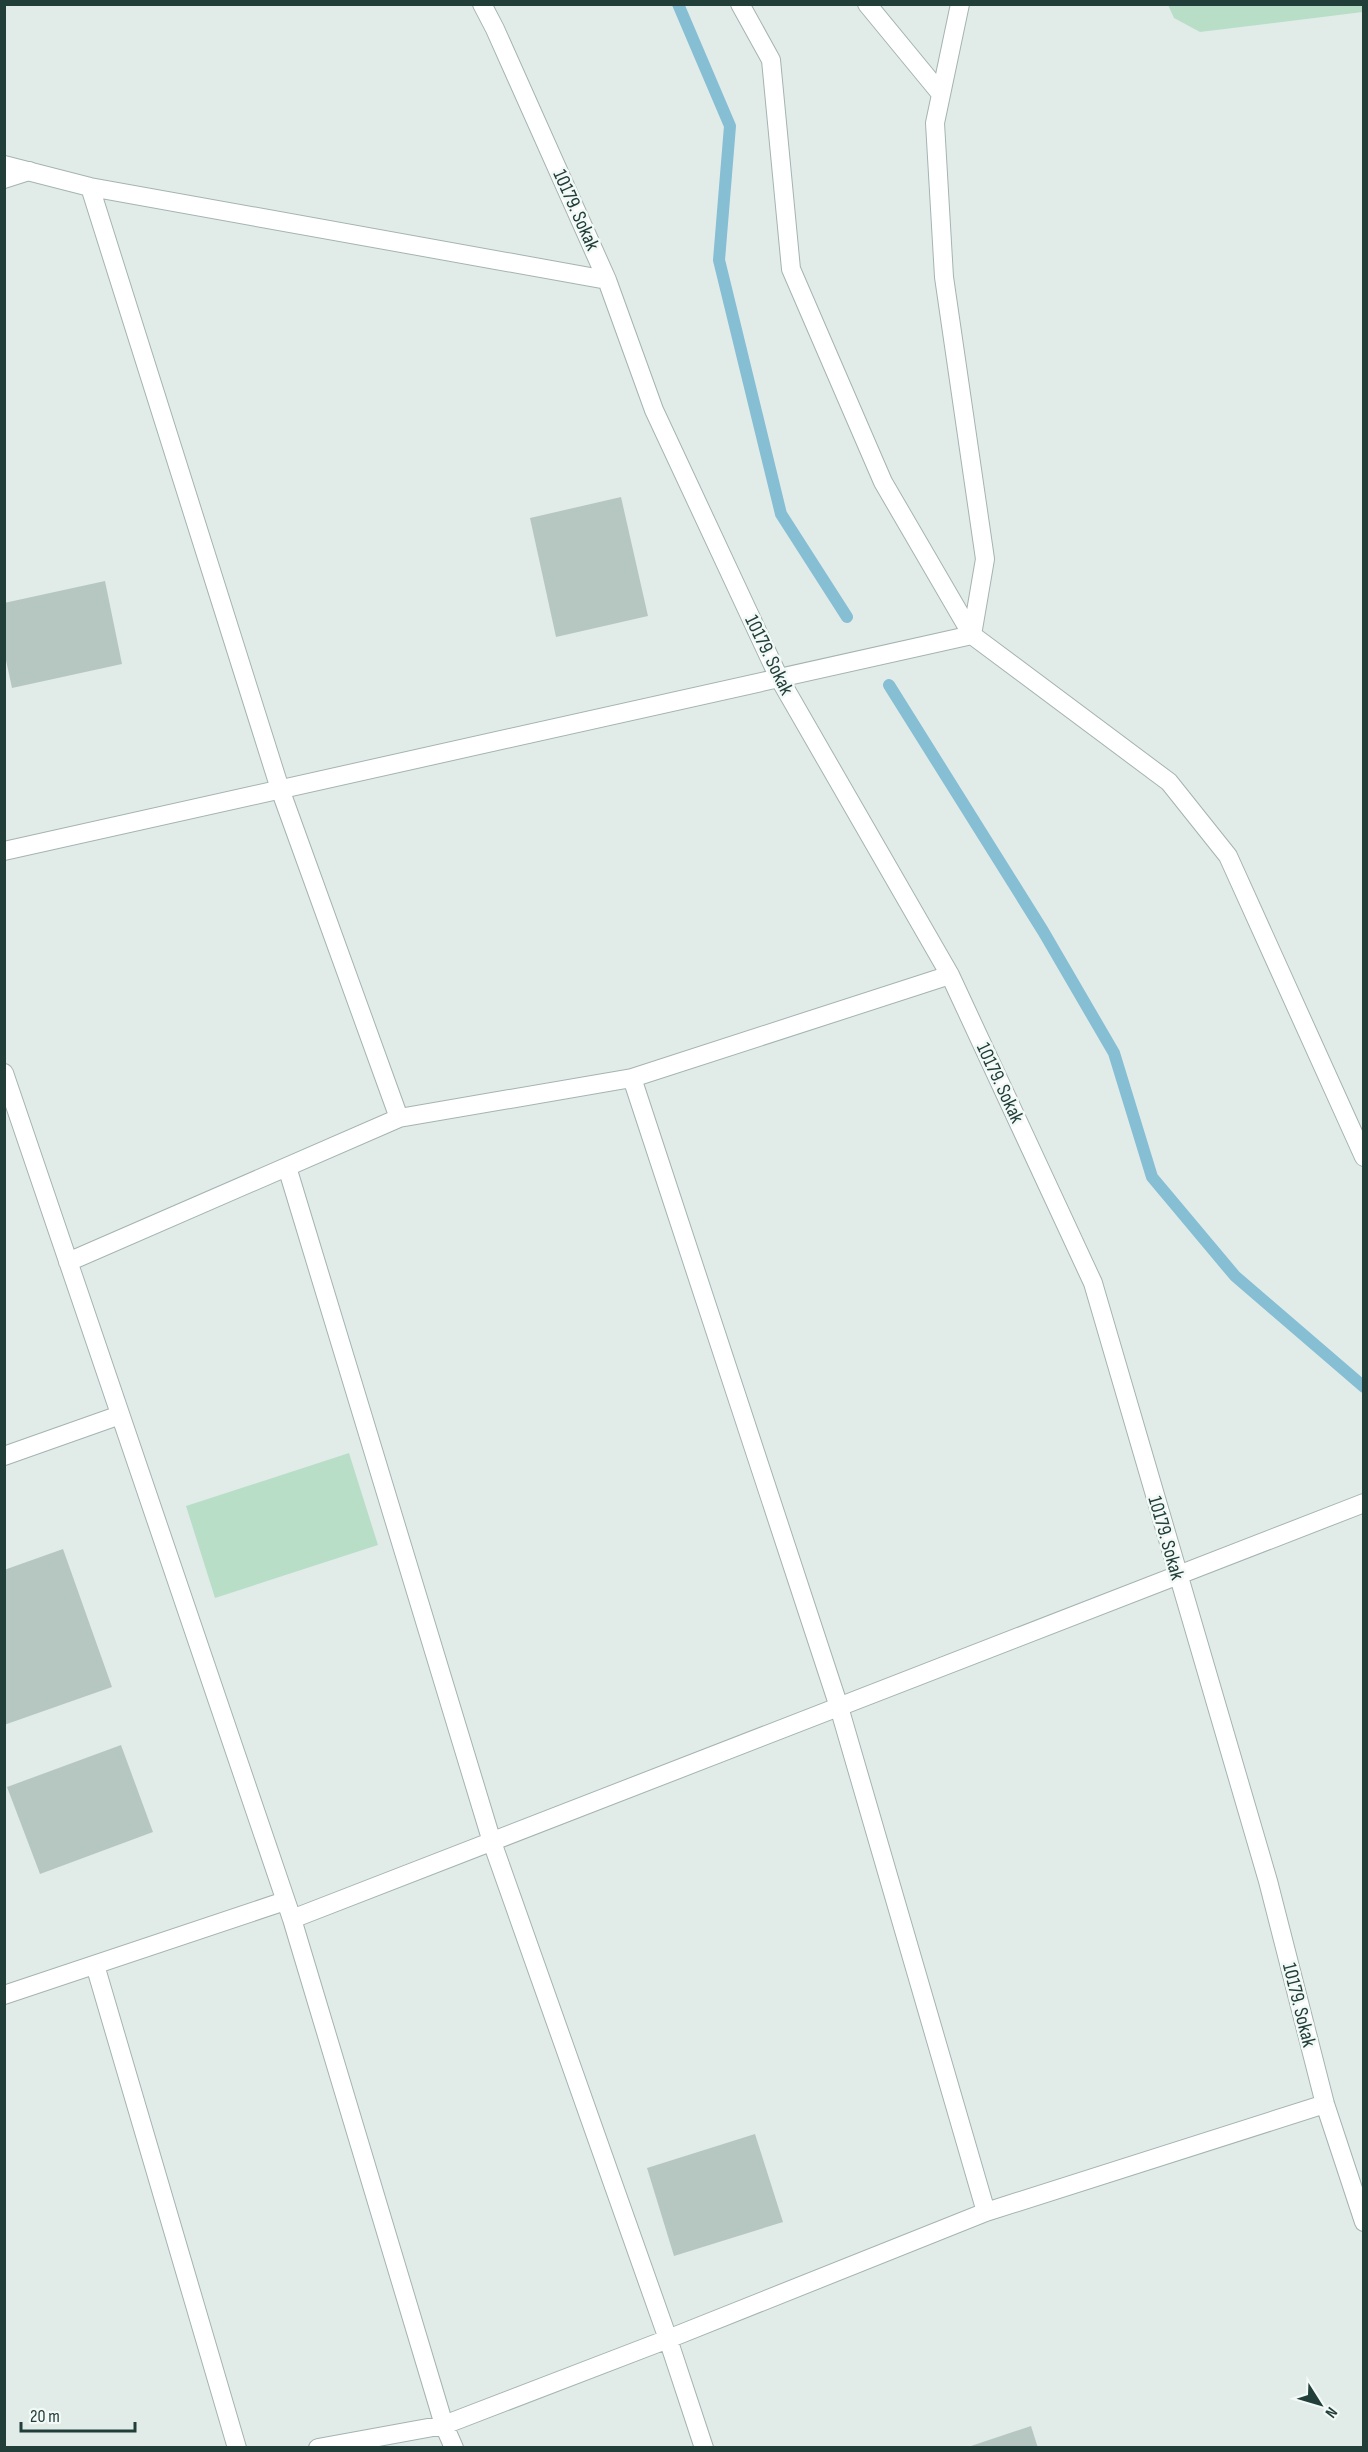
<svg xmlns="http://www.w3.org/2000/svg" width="1368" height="2452" font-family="'Sofia Sans Condensed',sans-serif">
	<rect width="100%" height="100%" fill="#e1ece9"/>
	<path fill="#b9dec8" d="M1363 4V12L1200 32 1174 18 1168 5Z
		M349 1453 378 1545 215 1598 186 1506Z"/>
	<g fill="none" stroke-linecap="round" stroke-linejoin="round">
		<path stroke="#86bed4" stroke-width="12" d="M678 4 730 126 719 260 781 514 847 617
			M889 685 1043 931 1114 1053 1152 1177 1235 1276 1364 1387"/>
	</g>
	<path fill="#b6c7c2" d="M621 497 648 616 556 637 530 518Z
		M105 581 122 664 12 688 4 651V603Z
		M63 1549 112 1687 4 1725V1638L6 1637 4 1570Z
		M121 1745 153 1832 40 1874 7 1787Z
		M755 2134 783 2222 674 2256 647 2168Z
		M1031 2426 1038 2448H968V2447Z"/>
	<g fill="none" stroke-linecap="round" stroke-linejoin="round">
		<defs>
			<path id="lane" d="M4 179 29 171"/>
			<path id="street" d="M482 4 495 29 607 280 654 410 779 678 950 975 1093 1283 1268 1881 1325 2104 1364 2222
				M740 4 771 60 791 269 883 482 972 635 985 559 944 277 935 123 960 4
				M867 4 941 94
				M4 165 90 187 607 280
				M90 187 280 789 399 1118
				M4 851 972 635 1169 782 1228 856 1364 1157
				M4 1073 292 1919 444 2425 454 2448
				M632 1078 839 1707 986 2212
				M287 1167 492 1842 668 2339 704 2448
				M68 1262 399 1118 632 1078 950 975
				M4 1456 120 1415
				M292 1919 1364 1503
				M95 1965 237 2448
				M4 1995 285 1901
				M318 2448 444 2425 668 2339 986 2212 1325 2104"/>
		</defs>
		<use href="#lane" stroke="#a4b4b1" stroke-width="20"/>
		<use href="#street" stroke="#a4b4b1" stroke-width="20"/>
		<use href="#lane" stroke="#fff" stroke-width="18"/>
		<use href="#street" stroke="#fff" stroke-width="18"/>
	</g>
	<g text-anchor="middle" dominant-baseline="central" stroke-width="5" stroke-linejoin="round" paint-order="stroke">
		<g font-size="20" fill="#213e39" stroke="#f2f9f6">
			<text transform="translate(576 210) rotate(66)">10179. Sokak</text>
			<text transform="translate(769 655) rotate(64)">10179. Sokak</text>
			<text transform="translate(1000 1083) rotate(65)">10179. Sokak</text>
			<text transform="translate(1166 1538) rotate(74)">10179. Sokak</text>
			<text transform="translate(1299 2005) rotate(76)">10179. Sokak</text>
		</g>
	</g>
	<rect width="1368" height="2452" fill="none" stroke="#213e39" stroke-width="12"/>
	<g transform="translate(1320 2404) rotate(127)" stroke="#f2f9f6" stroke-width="4.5" paint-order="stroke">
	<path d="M0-4.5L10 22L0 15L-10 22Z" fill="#213e39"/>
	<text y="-9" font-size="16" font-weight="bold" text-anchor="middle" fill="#213e39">N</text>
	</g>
	<path d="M21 2422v9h114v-9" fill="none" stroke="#213e39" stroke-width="3"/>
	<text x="30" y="2422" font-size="18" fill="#213e39" stroke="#f2f9f6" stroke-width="4.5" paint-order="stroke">20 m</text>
</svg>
